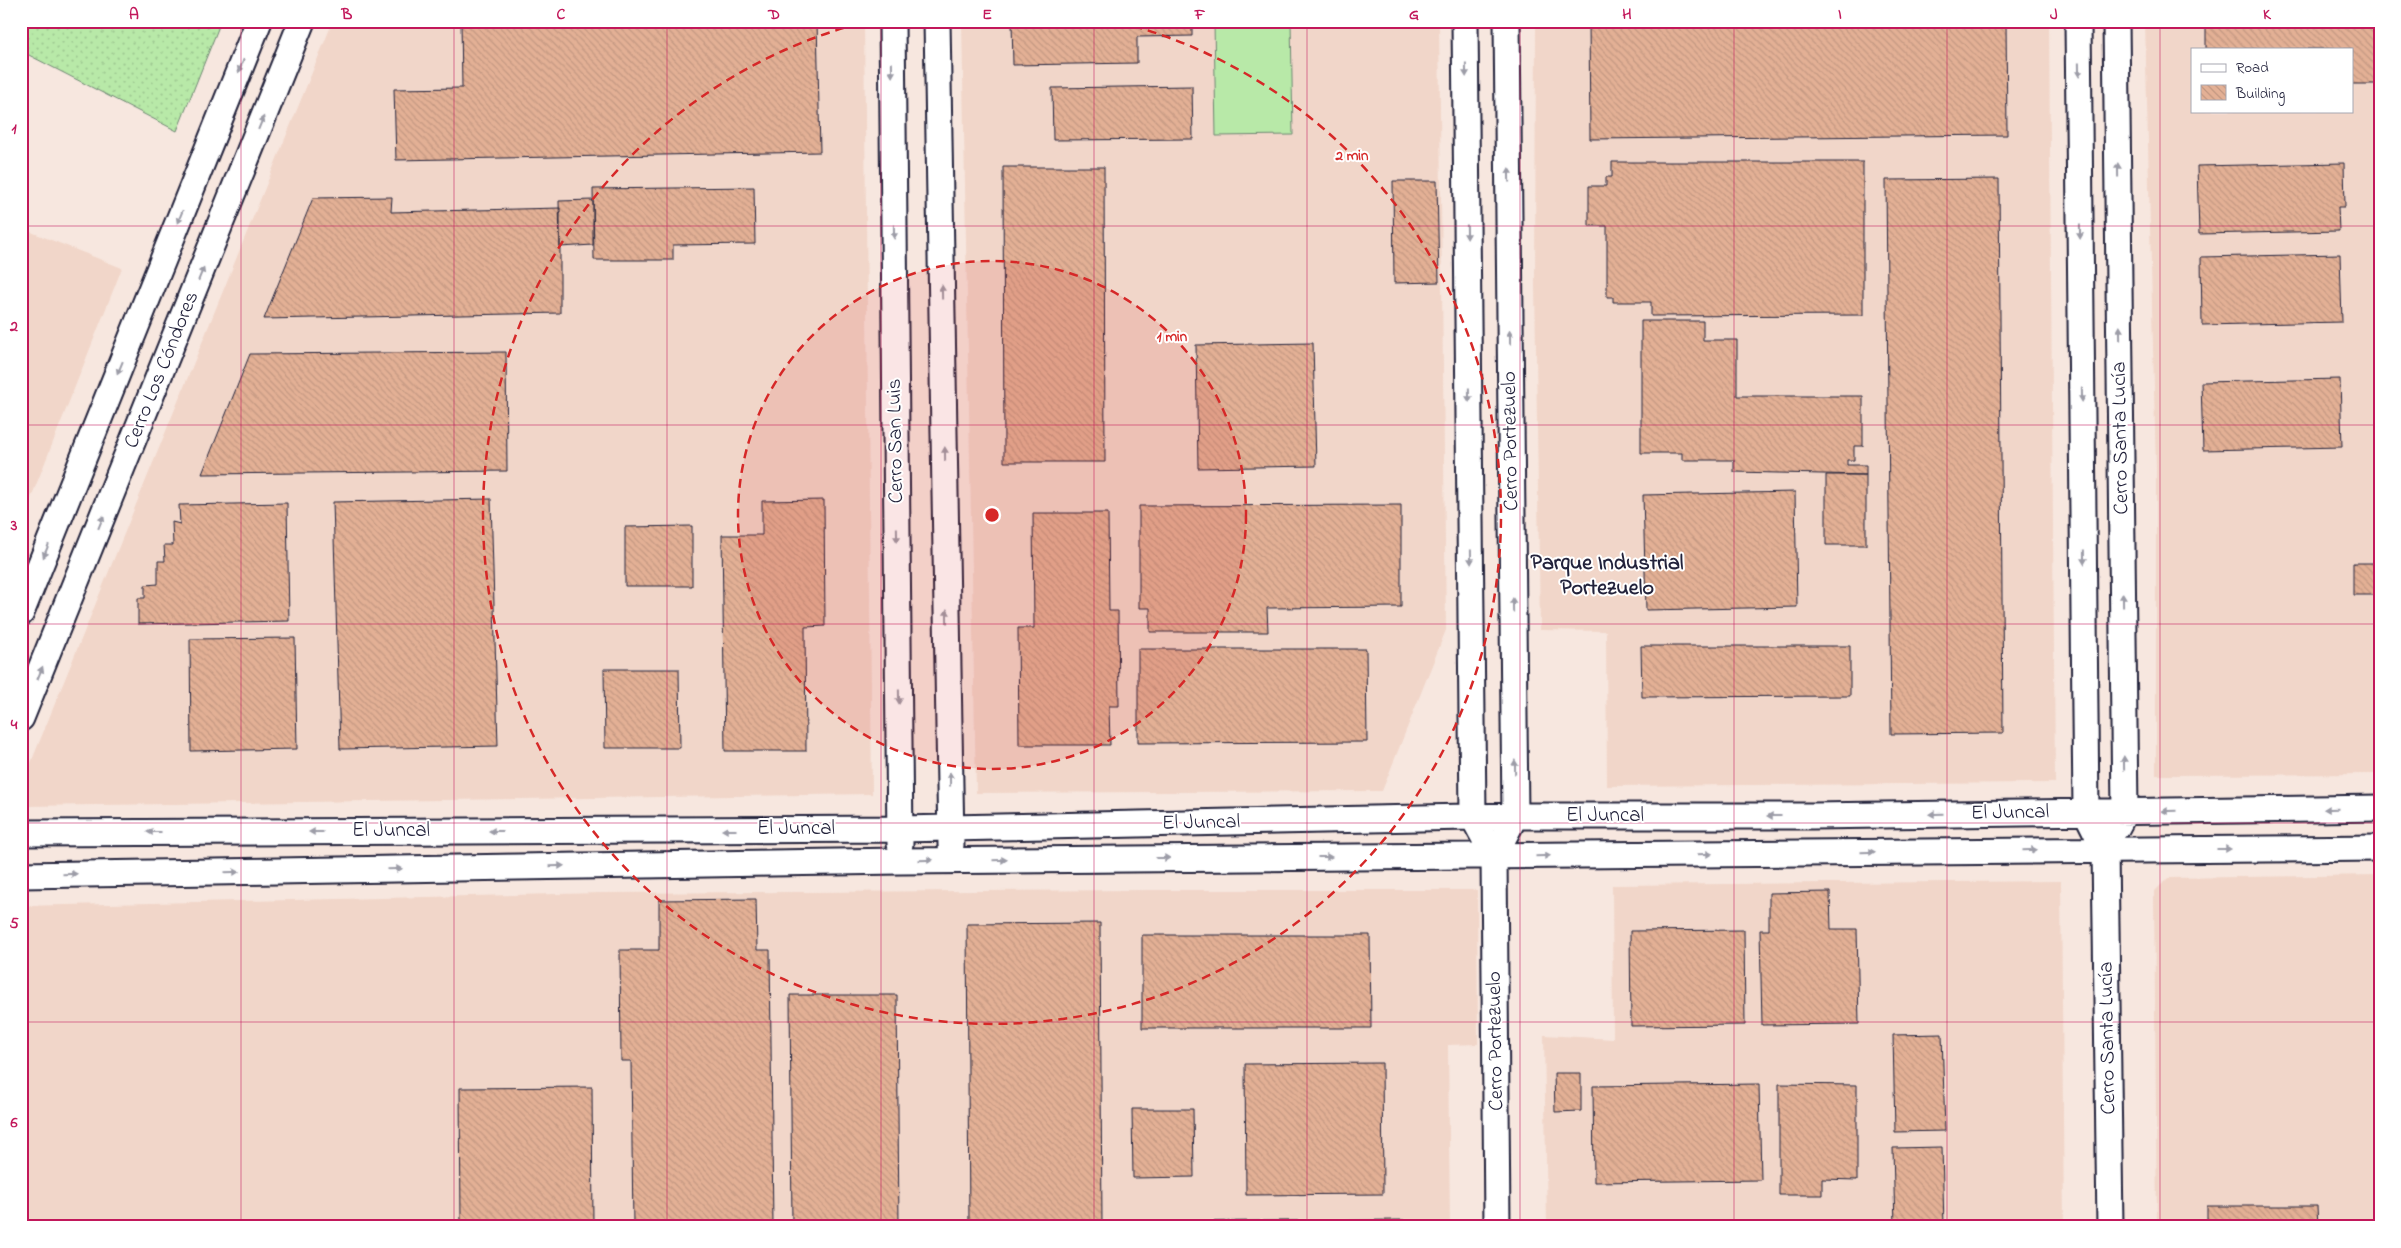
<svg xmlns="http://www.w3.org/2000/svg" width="2401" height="1248" font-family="'Indie Flower',sans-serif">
	<defs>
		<pattern id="grass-dots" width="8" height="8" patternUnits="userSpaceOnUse" patternTransform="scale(1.25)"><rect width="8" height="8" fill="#b8e9a8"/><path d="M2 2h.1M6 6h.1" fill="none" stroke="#9ec892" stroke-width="1.8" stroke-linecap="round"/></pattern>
		<pattern id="building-back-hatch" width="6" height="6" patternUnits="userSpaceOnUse" patternTransform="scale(1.25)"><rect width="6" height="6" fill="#e3b095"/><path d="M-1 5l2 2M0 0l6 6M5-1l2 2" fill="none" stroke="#c29781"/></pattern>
	</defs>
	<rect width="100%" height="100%" fill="#f7e7df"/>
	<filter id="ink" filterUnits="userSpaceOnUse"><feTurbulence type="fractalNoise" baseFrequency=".02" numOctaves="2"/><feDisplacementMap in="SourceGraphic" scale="10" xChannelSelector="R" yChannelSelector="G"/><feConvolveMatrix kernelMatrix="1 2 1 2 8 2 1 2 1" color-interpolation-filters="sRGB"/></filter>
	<g filter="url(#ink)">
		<path fill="#f1d6c9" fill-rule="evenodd" d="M333 21H864L872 794 24 806 21 800V787Z
			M962 21H1439L1446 630 1382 791 976 793Z
			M1536 21H2049L2055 783 1607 786 1606 631 1540 630 1535 284Z
			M2145 21H2380V774L2156 775V470ZM2192 49H2352V111H2192Z
			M21 228 122 268 21 523Z
			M2380 875V1227H2157L2154 892 2168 878Z
			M2061 881 2064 1227H1547L1544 1035 1613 1039 1612 885Z
			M1153 890H1477L1478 1044 1448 1045 1450 1227H21V906L601 893Z"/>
		<path fill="url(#grass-dots)" stroke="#6d8672" d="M21 21H221L177 131 21 51Z"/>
		<path fill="#b8e9a8" stroke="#6d8672" d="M1291 21 1293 135 1216 136 1214 23Z"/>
		<path fill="url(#building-back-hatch)" stroke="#22223b" d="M461 21H817L820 152 396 160 394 89 462 88Z
			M1012 21H1192V36L1137 37V63L1013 65Z
			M1589 21H2006L2007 135 1590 139Z
			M2206 21H2380V84H2352V49H2206Z
			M1192 86 1193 139 1053 140 1052 88Z
			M1612 162H1863V315L1651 316V302H1613V297H1607V226H1589V186H1606V177H1612Z
			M2344 163 2345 207H2338L2339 231 2199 234 2197 166Z
			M1003 167H1104L1105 462H1004Z
			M1999 179 2003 733 1891 734 1886 180Z
			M1393 181H1437L1439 282 1394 283Z
			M754 187 755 244 673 245V260H594L593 189Z
			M392 197 391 212 560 208V313L264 319 313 198Z
			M593 200V245L560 247 559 201Z
			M2377 211H2380V241H2377Z
			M2340 254 2342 322 2202 325 2201 257Z
			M1641 321H1703V340H1737V396H1863V446H1854V460H1847V465H1866V475L1734 472V460H1682V453H1641Z
			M1313 343 1316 466 1198 468 1196 345Z
			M506 352 507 471 202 474 250 354Z
			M2340 379 2342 447 2203 450 2201 382Z
			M1826 475H1866V545H1826Z
			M1795 492 1797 607 1646 610 1643 495Z
			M491 499 498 746 340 749 333 502Z
			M824 500 825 626 805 627 806 751H725L722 535H762V501Z
			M287 503 289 621 138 624V598H145V585L158 584V561H165L164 545H173L172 522 180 524 179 505Z
			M1401 505V607L1267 608 1268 632H1150V608H1139V506Z
			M1033 513H1108L1109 611H1118L1119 706H1109L1110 745H1019L1018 628H1034Z
			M692 526V586H625V527Z
			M2353 563H2380V595H2353Z
			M295 638 297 749 191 751 190 639Z
			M1641 646H1850V696L1642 697Z
			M1138 649H1366L1367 742 1138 743Z
			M604 669H679L680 748H605Z
			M1830 892 1831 929H1857L1859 1024 1762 1025 1760 930H1769V893Z
			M756 899 757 950H770L773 1227H633L631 1061H621L620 950H659V900Z
			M1100 923 1102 1227H969L967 924Z
			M1744 930 1745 1025 1631 1026 1630 931Z
			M1142 935H1370L1371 1028H1142Z
			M790 995H897L899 1227H792Z
			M1942 1034 1945 1131 1895 1132 1893 1035Z
			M1382 1063 1383 1194 1246 1195 1245 1064Z
			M1554 1073H1581V1111L1555 1112Z
			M1759 1084 1761 1180 1594 1182 1593 1086Z
			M1779 1084 1857 1085V1180L1822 1179V1195H1779Z
			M592 1087 593 1227H461L460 1088Z
			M1132 1109H1193L1194 1177 1133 1178Z
			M1942 1147 1944 1227H1895L1893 1148Z
			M2207 1206H2317L2318 1227H2207Z
			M1404 1220V1227H1149V1222Z"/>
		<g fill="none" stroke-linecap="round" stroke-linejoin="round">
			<defs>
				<path id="minor" d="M892 21 900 844
					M937 21 951 845
					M1465 21 1473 817 1494 856 1497 1227
					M2078 21 2086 812 2105 850 2110 1227
					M2116 21 2125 812 2117 827
					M21 613 259 21
					M21 718 302 21
					M21 833 900 829 1515 816H1813L2380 808
					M1494 856 1515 816 1507 21
					M21 875 900 861 2380 848"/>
			</defs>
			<use href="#minor" stroke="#22223b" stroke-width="29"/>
			<use href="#minor" stroke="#fff" stroke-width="25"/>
		</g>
		<defs><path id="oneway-solid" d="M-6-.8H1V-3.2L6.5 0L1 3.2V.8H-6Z" transform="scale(1.25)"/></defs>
		<g fill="#9c9ca7">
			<use href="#oneway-solid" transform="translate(241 66) rotate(112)"/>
			<use href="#oneway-solid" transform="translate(892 70) rotate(89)"/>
			<use href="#oneway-solid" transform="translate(1466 70) rotate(89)"/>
			<use href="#oneway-solid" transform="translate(2079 70) rotate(89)"/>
			<use href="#oneway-solid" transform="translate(261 123) rotate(-68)"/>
			<use href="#oneway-solid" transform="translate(2118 170) rotate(-91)"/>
			<use href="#oneway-solid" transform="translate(1509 175) rotate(-91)"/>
			<use href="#oneway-solid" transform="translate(180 217) rotate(112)"/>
			<use href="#oneway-solid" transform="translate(894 232) rotate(89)"/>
			<use href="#oneway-solid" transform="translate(1467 232) rotate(89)"/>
			<use href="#oneway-solid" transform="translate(2080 232) rotate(89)"/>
			<use href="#oneway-solid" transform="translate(201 274) rotate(-68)"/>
			<use href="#oneway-solid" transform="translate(942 292) rotate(-91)"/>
			<use href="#oneway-solid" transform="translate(2120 333) rotate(-91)"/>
			<use href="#oneway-solid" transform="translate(1510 337) rotate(-91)"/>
			<use href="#oneway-solid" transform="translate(120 368) rotate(112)"/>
			<use href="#oneway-solid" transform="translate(1469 395) rotate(89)"/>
			<use href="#oneway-solid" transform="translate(2082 395) rotate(89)"/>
			<use href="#oneway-solid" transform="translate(945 454) rotate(-91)"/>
			<use href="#oneway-solid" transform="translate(101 522) rotate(-68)"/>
			<use href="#oneway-solid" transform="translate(897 535) rotate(89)"/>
			<use href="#oneway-solid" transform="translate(46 551) rotate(112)"/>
			<use href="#oneway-solid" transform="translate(1471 557) rotate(89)"/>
			<use href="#oneway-solid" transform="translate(2084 557) rotate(89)"/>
			<use href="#oneway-solid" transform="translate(2123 600) rotate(-91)"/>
			<use href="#oneway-solid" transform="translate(1513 605) rotate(-91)"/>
			<use href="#oneway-solid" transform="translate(947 616) rotate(-91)"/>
			<use href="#oneway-solid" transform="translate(40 673) rotate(-68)"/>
			<use href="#oneway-solid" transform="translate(899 697) rotate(89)"/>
			<use href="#oneway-solid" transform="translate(2124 763) rotate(-91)"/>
			<use href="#oneway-solid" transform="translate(1515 767) rotate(-91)"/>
			<use href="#oneway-solid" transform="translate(950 779) rotate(-91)"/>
			<use href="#oneway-solid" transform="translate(2331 809) rotate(179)"/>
			<use href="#oneway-solid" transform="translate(2169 811) rotate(179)"/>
			<use href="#oneway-solid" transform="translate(1936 814) rotate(179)"/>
			<use href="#oneway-solid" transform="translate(1774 816) rotate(-180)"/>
			<use href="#oneway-solid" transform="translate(729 830) rotate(180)"/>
			<use href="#oneway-solid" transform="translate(496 831) rotate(180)"/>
			<use href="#oneway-solid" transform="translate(154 832) rotate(180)"/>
			<use href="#oneway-solid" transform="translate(316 832) rotate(180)"/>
			<use href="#oneway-solid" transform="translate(2224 849)"/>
			<use href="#oneway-solid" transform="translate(2030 850) rotate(-1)"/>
			<use href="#oneway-solid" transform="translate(1868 852) rotate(-1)"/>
			<use href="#oneway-solid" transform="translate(1705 854) rotate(-1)"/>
			<use href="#oneway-solid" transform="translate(1543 856) rotate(-1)"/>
			<use href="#oneway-solid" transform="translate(1325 857)"/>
			<use href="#oneway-solid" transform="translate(1163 858)"/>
			<use href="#oneway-solid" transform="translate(926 860) rotate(-1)"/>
			<use href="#oneway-solid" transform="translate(1000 860) rotate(-1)"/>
			<use href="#oneway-solid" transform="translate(557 866) rotate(-1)"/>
			<use href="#oneway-solid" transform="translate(395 869) rotate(-1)"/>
			<use href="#oneway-solid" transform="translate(232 872) rotate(-1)"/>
			<use href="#oneway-solid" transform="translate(70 874) rotate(-1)"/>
		</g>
	</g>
	<path fill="none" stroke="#c2185b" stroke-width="1" stroke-opacity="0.55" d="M241 21V1227M454 21V1227M667 21V1227M881 21V1227M1094 21V1227M1307 21V1227M1520 21V1227M1734 21V1227M1947 21V1227M2160 21V1227M21 226H2380M21 425H2380M21 624H2380M21 823H2380M21 1022H2380"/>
	<circle cx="992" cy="515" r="254" fill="#d62828" fill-opacity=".12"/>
	<g fill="none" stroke="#d62828" stroke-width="2.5" stroke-dasharray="9 6">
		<circle cx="992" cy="515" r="254"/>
		<path d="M1119 22A509 509 0 1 1 865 22"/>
	</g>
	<g text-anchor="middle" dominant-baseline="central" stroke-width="4" stroke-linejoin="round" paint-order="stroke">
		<g font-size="21" fill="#22223b" stroke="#fff">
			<text transform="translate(162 370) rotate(-68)">Cerro Los Cóndores</text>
			<text transform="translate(2121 438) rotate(-91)">Cerro Santa Lucía</text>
			<text transform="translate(896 441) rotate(-91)">Cerro San Luis</text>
			<text transform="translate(1511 441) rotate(-91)">Cerro Portezuelo</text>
			<text transform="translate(2010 813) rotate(-1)">El Juncal</text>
			<text x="1605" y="816">El Juncal</text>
			<text transform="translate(1201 823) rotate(-1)">El Juncal</text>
			<text x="796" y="829">El Juncal</text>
			<text x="391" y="831">El Juncal</text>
			<text transform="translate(2108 1038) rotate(-91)">Cerro Santa Lucía</text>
			<text transform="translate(1496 1041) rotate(-91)">Cerro Portezuelo</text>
		</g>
		<g font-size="22" font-weight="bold" fill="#22223b" stroke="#fff">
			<text x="1607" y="564">Parque Industrial<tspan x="1607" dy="25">Portezuelo</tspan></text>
		</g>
	</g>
	<circle cx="992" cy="515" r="8" fill="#d62828" stroke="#fff" stroke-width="2.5"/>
	<g font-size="15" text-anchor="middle" font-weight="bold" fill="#d62828" stroke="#fff" stroke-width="4" stroke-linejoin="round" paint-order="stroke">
		<text x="1352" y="160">2 min</text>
		<text x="1172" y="341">1 min</text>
	</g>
	<rect width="2401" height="1248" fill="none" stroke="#fff" stroke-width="55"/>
	<rect x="2191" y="48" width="162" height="65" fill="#ffffff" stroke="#a7a7b1"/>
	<rect x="2201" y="64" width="25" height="8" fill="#ffffff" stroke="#a7a7b1"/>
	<text x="2236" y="72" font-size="15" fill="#22223b">Road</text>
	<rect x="2201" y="85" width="25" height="15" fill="url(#building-back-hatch)" stroke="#a7a7b1"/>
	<text x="2236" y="98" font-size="15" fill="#22223b">Building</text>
	<rect x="28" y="28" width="2346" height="1192" fill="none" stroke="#c2185b" stroke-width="2"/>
	<g font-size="16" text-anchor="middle" font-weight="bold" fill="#c2185b">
		<text x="134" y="19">A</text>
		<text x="347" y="19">B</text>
		<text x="561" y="19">C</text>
		<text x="774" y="19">D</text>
		<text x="987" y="19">E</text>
		<text x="1200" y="19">F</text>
		<text x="1414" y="19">G</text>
		<text x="1627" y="19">H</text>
		<text x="1840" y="19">I</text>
		<text x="2054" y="19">J</text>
		<text x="2267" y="19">K</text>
		<text x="14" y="133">1</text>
		<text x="14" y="331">2</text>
		<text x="14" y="530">3</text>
		<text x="14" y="729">4</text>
		<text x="14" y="928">5</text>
		<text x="14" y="1127">6</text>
	</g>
</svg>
